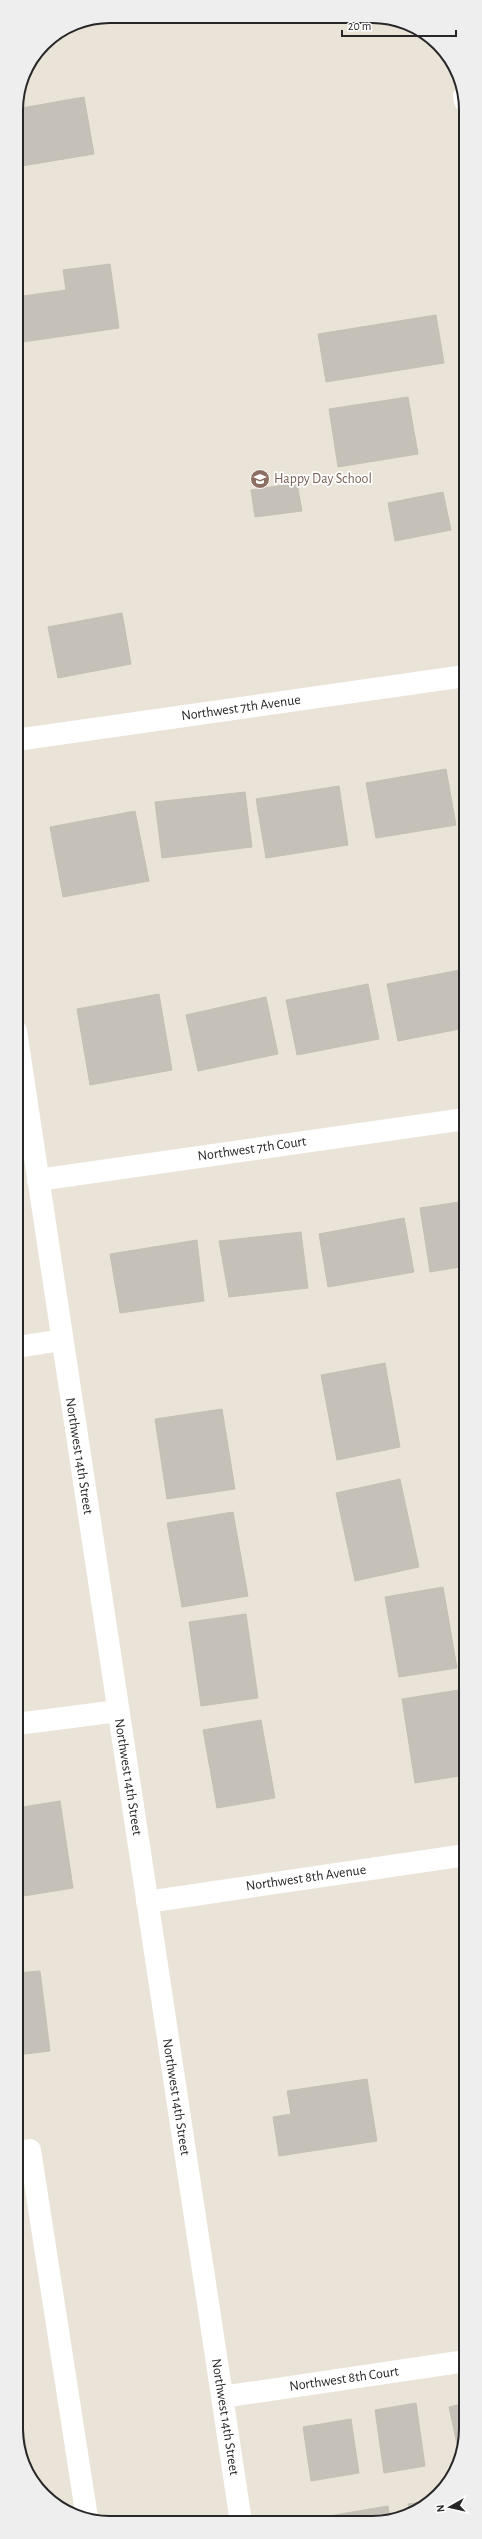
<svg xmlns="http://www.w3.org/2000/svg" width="482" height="2539" font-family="'Alegreya Sans',sans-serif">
	<rect width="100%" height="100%" fill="#eae4d8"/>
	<path fill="#c5c1b8" stroke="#c5c0b2" d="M84 97 94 154 16 167V109Z
		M110 264 119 328 16 343V297L66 290 63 270Z
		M436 315 444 363 326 382 318 334Z
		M408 397 418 454 338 467 329 409Z
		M297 483 302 511 255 517 251 490Z
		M443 492 451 530 395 541 388 503Z
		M122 613 131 664 58 678 48 627Z
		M446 769 456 825 376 838 366 783Z
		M339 786 348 845 266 858 256 799Z
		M245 792 252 847 162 858 155 802Z
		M135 811 149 881 63 897 50 827Z
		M465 969V1028L398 1041 387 984Z
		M368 984 379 1039 297 1055 286 1000Z
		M159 994 172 1070 90 1085 77 1009Z
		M266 997 278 1054 198 1071 186 1015Z
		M465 1201 466 1266 430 1272 420 1208Z
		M404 1218 414 1272 328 1287 319 1234Z
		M301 1232 308 1288 229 1297 219 1241Z
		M197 1240 204 1301 120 1313 110 1254Z
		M385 1363 400 1447 337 1460 321 1375Z
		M222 1409 235 1489 167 1499 155 1419Z
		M400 1479 419 1567 355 1581 336 1493Z
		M233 1512 248 1596 182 1607 167 1523Z
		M443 1587 457 1668 399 1677 385 1597Z
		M17 1590 23 1634 17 1635Z
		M246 1614 258 1698 201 1706 189 1622Z
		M465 1689 466 1775 415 1783 402 1699Z
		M261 1720 275 1798 217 1808 203 1730Z
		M60 1801 73 1888 17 1897V1808Z
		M40 1971 50 2051 17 2055V1973Z
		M367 2079 377 2141 279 2156 273 2117 291 2114 287 2091Z
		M17 2387 29 2467 17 2441Z
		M416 2403 425 2466 384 2473 375 2410Z
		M466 2403V2435L460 2458 449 2407Z
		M351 2419 359 2473 311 2481 303 2427Z
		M431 2501 413 2513 410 2514 408 2504Z
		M388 2506 390 2520 384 2522H317V2518Z"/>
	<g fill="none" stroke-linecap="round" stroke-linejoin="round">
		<path stroke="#fff" stroke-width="22" d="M464 96 465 101
			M16 740 465 676
			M16 1031 241 2522
			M38 1180 465 1119
			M17 1347 62 1340
			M17 1724 118 1711
			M147 1902 466 1855
			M17 2152 30 2150 87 2518
			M222 2397 466 2361"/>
	</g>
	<defs>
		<symbol id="school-disc" viewBox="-11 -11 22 22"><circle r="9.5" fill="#8d6e63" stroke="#fff"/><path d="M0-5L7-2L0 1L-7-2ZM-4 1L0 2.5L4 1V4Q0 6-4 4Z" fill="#fff"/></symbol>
	</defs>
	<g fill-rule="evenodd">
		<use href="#school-disc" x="249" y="468" width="22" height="22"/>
	</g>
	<g text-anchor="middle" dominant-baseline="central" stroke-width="3.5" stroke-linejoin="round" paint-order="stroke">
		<g font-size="14" fill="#785e54" stroke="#fff" text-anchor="start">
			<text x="274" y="479">Happy Day School</text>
		</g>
		<g font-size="14" fill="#272727" stroke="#fff">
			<text transform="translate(241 708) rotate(-8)">Northwest 7th Avenue</text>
			<text transform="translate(252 1149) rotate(-8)">Northwest 7th Court</text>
			<text transform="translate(79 1456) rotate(81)">Northwest 14th Street</text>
			<text transform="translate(128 1777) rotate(81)">Northwest 14th Street</text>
			<text transform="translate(306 1878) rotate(-8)">Northwest 8th Avenue</text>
			<text transform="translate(176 2097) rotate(81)">Northwest 14th Street</text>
			<text transform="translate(344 2379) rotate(-8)">Northwest 8th Court</text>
			<text transform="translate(225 2417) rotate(81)">Northwest 14th Street</text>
		</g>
	</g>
	<path d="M0 0H482V2539H0ZM110 23H372A87 87 0 0 1 459 110V2429A87 87 0 0 1 372 2516H110A87 87 0 0 1 23 2429V110A87 87 0 0 1 110 23Z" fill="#eee" fill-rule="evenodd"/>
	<path fill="none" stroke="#272727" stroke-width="2" d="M110 23H372A87 87 0 0 1 459 110V2429A87 87 0 0 1 372 2516H110A87 87 0 0 1 23 2429V110A87 87 0 0 1 110 23Z"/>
	<g transform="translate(450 2507) rotate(262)" stroke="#ffffff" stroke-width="3" paint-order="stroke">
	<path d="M0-3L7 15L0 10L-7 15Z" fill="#272727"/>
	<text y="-6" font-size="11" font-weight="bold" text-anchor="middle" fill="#272727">N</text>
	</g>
	<path d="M342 30v6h114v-6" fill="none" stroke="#272727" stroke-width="2"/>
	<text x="348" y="30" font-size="12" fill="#272727" stroke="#ffffff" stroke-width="3" paint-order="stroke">20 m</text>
</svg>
